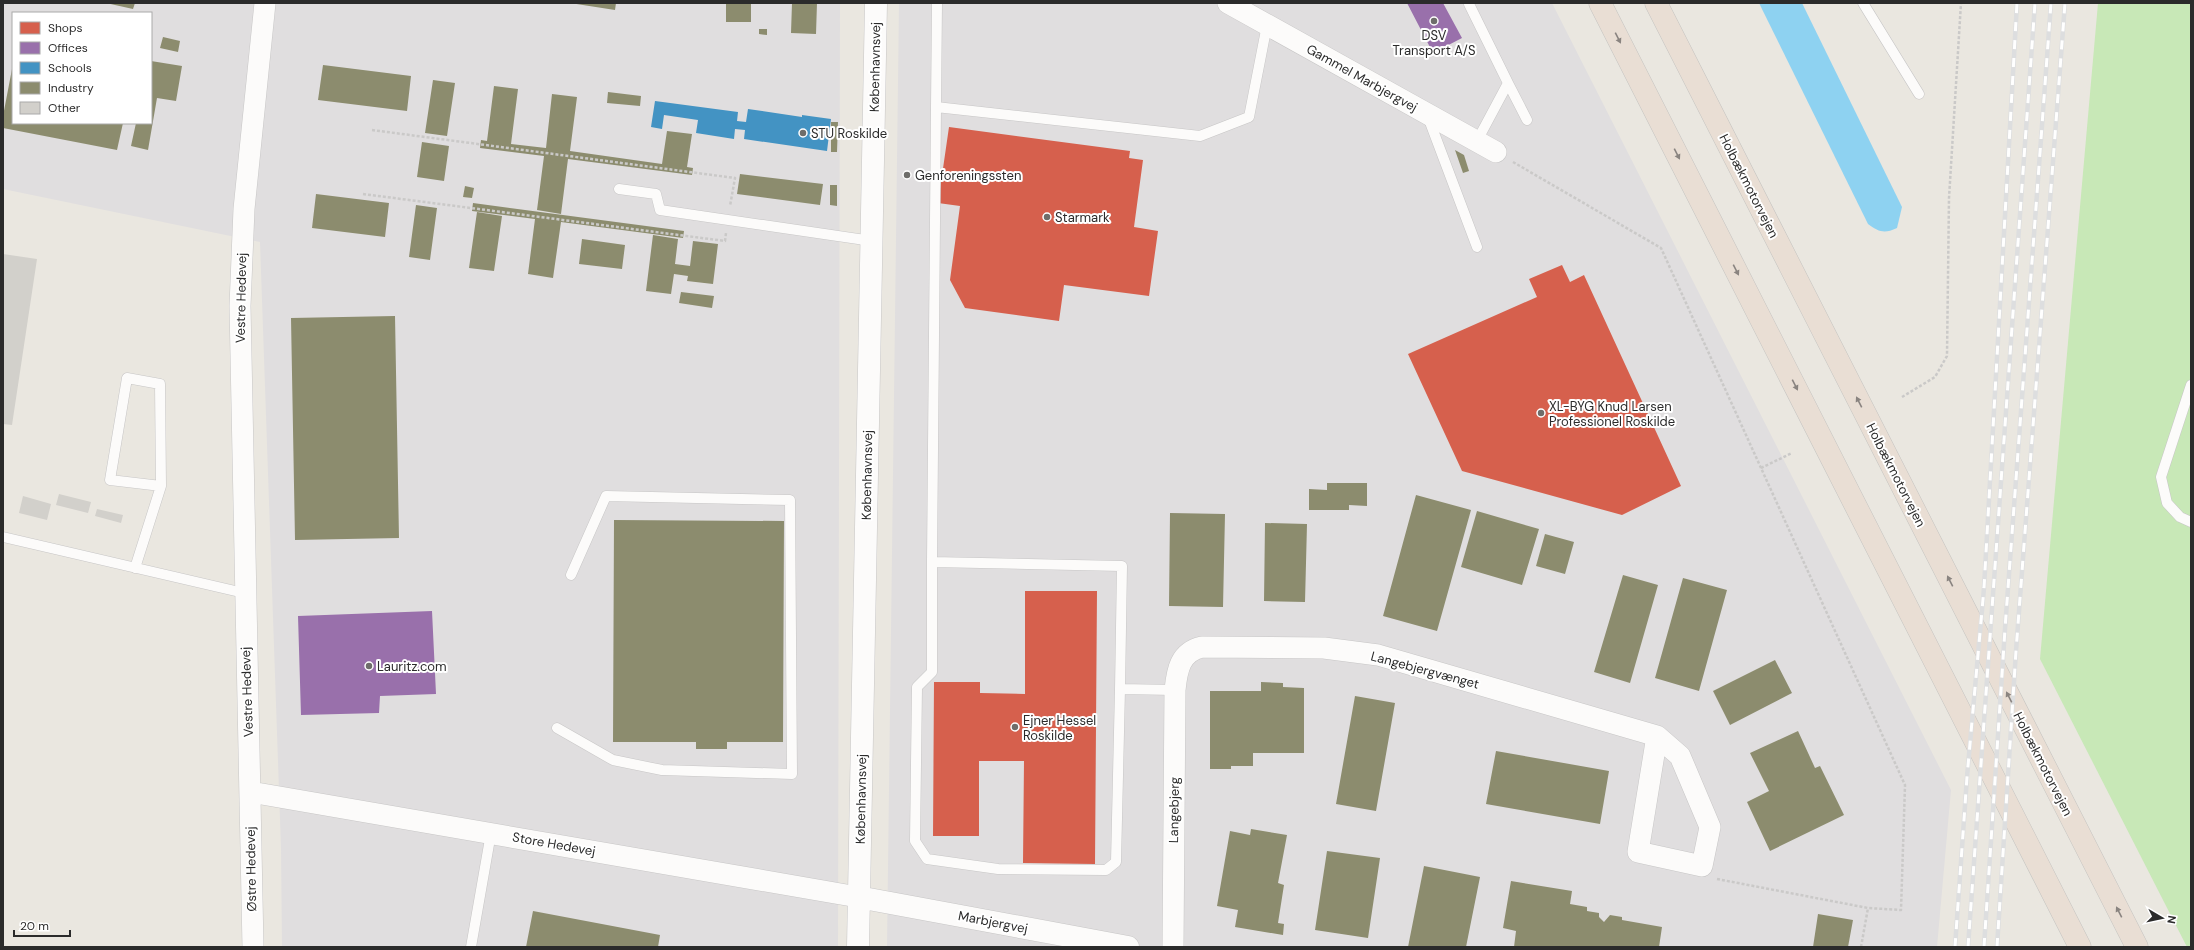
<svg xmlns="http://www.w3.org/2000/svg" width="2194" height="950" font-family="'DM Sans',sans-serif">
	<rect width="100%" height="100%" fill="#eae7e0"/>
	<path fill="#e0dedf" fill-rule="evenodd" d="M3 3H840L838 947H282L281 848 260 242 3 189ZM13 13H151V123H13Z
		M899 3H1552L1951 790 1937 947H887Z"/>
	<path fill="#c8e8b7" d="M2098 3H2191V947H2187L2040 659Z"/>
	<path fill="#8ed2f1" d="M1759 3H1802L1902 207 1897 228C1884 234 1879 232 1868 224Z"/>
	<path fill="#d6604d" d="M949 127 1130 151 1129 158 1143 160 1134 227 1158 231 1149 296 1064 285 1059 321 965 308 950 280 960 206 938 203Z
		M1562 265 1570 282 1584 275 1681 486 1622 515 1462 471 1408 354 1537 297 1529 279Z
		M1025 591H1097L1095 864 1023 863 1024 761H979V836H933L934 682H980V693L1025 694Z"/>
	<path fill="#9970ab" d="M1407 3H1443L1462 38 1433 53Z
		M432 611 436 694 380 696 379 713 301 715 298 616Z"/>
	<path fill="#4393c3" d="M655 101 738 112 737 121 746 122 748 109 802 117V115L831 119 827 151 744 139 745 130 735 129 734 139 696 133 698 120 664 115 662 129 651 127Z"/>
	<path fill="#8c8c6e" d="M106 3H135L133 9Z
		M570 3H616L615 10Z
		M726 3H751V22H726Z
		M792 3H817L816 34 791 33Z
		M759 29H767V35L759 34Z
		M163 37 180 41 178 52 160 48Z
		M151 61 182 66 176 101 157 98 148 150 131 146 136 123H151Z
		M323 65 411 76 407 111 318 100Z
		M12 69 13 123H123L117 150 3 128V116Z
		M433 80 455 83 447 136 425 133Z
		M494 86 518 89 511 144 546 148 552 94 577 97 570 151 662 164 667 131 692 134 687 167 693 168 692 175 568 159 561 214 537 210 544 156 480 148 481 140 487 141Z
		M608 92 641 96 640 106 607 103Z
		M831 122H838L837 152H831Z
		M422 142 449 146 444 181 417 177Z
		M1455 150 1464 155 1469 171 1463 173Z
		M740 174 823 184 820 205 737 194Z
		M830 185H837V206L830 205Z
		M465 186 474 188 472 198 463 197Z
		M316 194 389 203 385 237 312 228Z
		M473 203 684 231 683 238 561 222 553 278 528 274 535 219 472 211Z
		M416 205 437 208 430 260 409 257Z
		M477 212 502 216 494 271 469 268Z
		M653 235 678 239 675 264 690 266 693 241 718 244 713 284 687 281 688 276 674 274 671 294 646 291Z
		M582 239 625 245 622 269 579 264Z
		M681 292 714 296 712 308 679 303Z
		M395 316 399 538 295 540 291 318Z
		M1327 483H1367V506L1349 505V510H1309V489L1327 490Z
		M1416 495 1471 510 1437 631 1383 616Z
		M1477 511 1539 529 1522 585 1461 567Z
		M1170 513 1225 514 1223 607 1169 606Z
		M614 520 784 521 783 742H727V749H696V742H613Z
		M1265 523 1307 524 1305 602 1264 601Z
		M1545 534 1574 542 1565 574 1536 566Z
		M1623 575 1658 585 1630 683 1594 672Z
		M1683 578 1727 590 1699 691 1655 678Z
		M1775 660 1792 693 1730 725 1713 691Z
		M1261 682 1283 683V687L1304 688V753H1253V766H1231V769H1210V691H1261Z
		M1355 696 1395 703 1376 811 1336 804Z
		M1798 731 1815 768 1820 766 1844 815 1770 851 1747 802 1769 791 1750 753Z
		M1496 751 1609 771 1600 824 1486 804Z
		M1251 829 1287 835 1278 883 1284 885 1278 923 1284 924 1283 935 1235 927 1238 910 1217 906 1230 831 1250 835Z
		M1327 851 1380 858 1368 938 1315 930Z
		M1424 866 1480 877 1466 947H1408Z
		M1511 881 1572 891 1570 904 1587 907V911L1599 913V917L1604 922 1610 915 1622 917V920L1662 927 1659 947H1514L1516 931 1503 928Z
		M533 911 660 935 658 947H526Z
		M1818 914 1853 920 1848 947H1813Z"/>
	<path fill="#d2d0cb" d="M3 254 37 259 12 425 3 424Z
		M59 494 91 502 88 513 56 505Z
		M23 496 51 504 47 520 19 513Z
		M97 509 123 515 121 523 95 516Z"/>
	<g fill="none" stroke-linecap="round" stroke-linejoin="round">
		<defs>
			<path id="lane" d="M1863 3 1919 94
				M1469 4 1508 83
				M936 107 937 3
				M1428 117 1477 247
				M1477 141 1508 83 1527 120
				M619 189 656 194 660 210 872 241
				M2191 385 2161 477 2167 503 2180 517 2191 522
				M3 537 244 593
				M932 562 936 107 1200 136 1249 117 1267 25
				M135 568 161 486 160 384 127 378 110 480 161 486
				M1120 689 1116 862 1106 870 998 869 927 859 915 841 917 687 932 672V562L1122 566 1120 689 1175 690
				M557 728 613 760 662 770 792 774 790 500 606 496 571 575
				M471 947 491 833"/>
			<path id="street" d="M1228 3 1496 152
				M250 792 858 897
				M253 947 240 306 244 209 265 3
				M1173 947 1175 690C1177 670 1180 652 1202 647L1324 648 1378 655 1657 736 1680 756 1710 827 1702 866 1638 852 1657 736"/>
			<path id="secondary" d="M858 897 1128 947
				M858 947 876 3"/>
			<path id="highway" d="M1600 3 2080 947
				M1656 3 2137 947"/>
		</defs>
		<use href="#lane" stroke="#c7c6c6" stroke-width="11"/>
		<use href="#street" stroke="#c7c6c6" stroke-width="22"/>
		<use href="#secondary" stroke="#c7c6c6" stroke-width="23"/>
		<use href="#highway" stroke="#c5c4c1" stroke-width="23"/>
		<path stroke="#cac9c8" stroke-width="2.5" stroke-dasharray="3 2" stroke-linecap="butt" d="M372 130 735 178 730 206
			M1513 162 1661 248 1761 468
			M363 194 725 241 726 233
			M1902 397 1935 377 1947 356 1949 198 1961 3
			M1717 879 1868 908 1901 910 1905 785 1761 468 1792 453
			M1861 947 1868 908"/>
		<use href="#lane" stroke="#fcfbfa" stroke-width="10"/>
		<use href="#street" stroke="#fcfbfa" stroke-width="21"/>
		<use href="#secondary" stroke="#fcfbfa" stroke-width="22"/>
		<use href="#highway" stroke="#e9ded4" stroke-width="22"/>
		<defs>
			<path id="rail" d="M1955 947 1967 777 1984 588 2017 3
				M1968 947 2035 3
				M1984 947 2005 629 2051 3
				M1997 947 2016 651 2065 3"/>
		</defs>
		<use href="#rail" stroke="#dddedf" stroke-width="4.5"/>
		<use href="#rail" stroke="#fff" stroke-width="3" stroke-dasharray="9" stroke-linecap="butt"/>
	</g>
	<defs><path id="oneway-solid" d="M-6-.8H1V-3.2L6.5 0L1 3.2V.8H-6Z"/></defs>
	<g fill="#8a8480">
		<use href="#oneway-solid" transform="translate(1618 38) rotate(63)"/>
		<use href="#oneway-solid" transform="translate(1677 154) rotate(63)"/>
		<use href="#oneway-solid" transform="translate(1736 270) rotate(63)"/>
		<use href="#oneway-solid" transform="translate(1795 385) rotate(63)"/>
		<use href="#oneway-solid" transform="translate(1859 402) rotate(-117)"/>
		<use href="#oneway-solid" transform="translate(1950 581) rotate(-117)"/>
		<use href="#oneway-solid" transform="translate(2009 697) rotate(-117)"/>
		<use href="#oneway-solid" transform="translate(2119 912) rotate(-117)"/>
	</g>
	<g fill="#6e6d6a" stroke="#fff" stroke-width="1.5">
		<circle cx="1434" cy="21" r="4"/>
		<circle cx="803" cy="133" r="4"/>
		<circle cx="907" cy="175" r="4"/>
		<circle cx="1047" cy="217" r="4"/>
		<circle cx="1541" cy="413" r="4"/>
		<circle cx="369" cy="666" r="4"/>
		<circle cx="1015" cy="727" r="4"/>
	</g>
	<g text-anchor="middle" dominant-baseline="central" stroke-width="4" stroke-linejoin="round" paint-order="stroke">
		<g font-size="13" fill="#2b2b2b" stroke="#fff" text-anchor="start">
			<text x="1434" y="35" text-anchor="middle">DSV<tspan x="1434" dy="15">Transport A/S</tspan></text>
			<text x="811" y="133">STU Roskilde</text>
			<text x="915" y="175">Genforeningssten</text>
			<text x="1055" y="217">Starmark</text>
			<text x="1549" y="406">XL-BYG Knud Larsen<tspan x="1549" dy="15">Professionel Roskilde</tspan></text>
			<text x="377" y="666">Lauritz.com</text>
			<text x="1023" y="720">Ejner Hessel<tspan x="1023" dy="15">Roskilde</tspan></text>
		</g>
		<g font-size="13" fill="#2b2b2b" stroke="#fff">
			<text transform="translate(875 67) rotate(-89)">Københavnsvej</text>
			<text transform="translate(1362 78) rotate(29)">Gammel Marbjergvej</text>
			<text transform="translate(1749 186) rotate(63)">Holbækmotorvejen</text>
			<text transform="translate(241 298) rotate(-89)">Vestre Hedevej</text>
			<text transform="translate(867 475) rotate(-89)">Københavnsvej</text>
			<text transform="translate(1896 475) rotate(63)">Holbækmotorvejen</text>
			<text transform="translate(1425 670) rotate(15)">Langebjergvænget</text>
			<text transform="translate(247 692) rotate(-92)">Vestre Hedevej</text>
			<text transform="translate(2043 764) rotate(63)">Holbækmotorvejen</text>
			<text transform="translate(861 799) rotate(-89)">Københavnsvej</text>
			<text transform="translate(1174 810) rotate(-89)">Langebjerg</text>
			<text transform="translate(554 844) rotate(10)">Store Hedevej</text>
			<text transform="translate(251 869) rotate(-91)">Østre Hedevej</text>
			<text transform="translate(993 922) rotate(11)">Marbjergvej</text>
		</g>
	</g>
	<rect width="2194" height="950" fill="none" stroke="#2b2b2b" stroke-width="8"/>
	<rect x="12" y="12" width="140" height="112" fill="#ffffff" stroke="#aaaaaa"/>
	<rect x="20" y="22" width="20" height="12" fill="#d6604d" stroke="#aaaaaa"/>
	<text x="48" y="32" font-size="12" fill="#2b2b2b">Shops</text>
	<rect x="20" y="42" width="20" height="12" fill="#9970ab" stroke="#aaaaaa"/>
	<text x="48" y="52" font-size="12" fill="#2b2b2b">Offices</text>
	<rect x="20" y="62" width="20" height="12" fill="#4393c3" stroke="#aaaaaa"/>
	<text x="48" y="72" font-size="12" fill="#2b2b2b">Schools</text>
	<rect x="20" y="82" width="20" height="12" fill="#8c8c6e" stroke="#aaaaaa"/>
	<text x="48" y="92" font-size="12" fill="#2b2b2b">Industry</text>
	<rect x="20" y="102" width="20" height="12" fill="#d2d0cb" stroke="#aaaaaa"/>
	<text x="48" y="112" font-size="12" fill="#2b2b2b">Other</text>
	<g transform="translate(2162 918) rotate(99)" stroke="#ffffff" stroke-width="3" paint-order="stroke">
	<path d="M0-3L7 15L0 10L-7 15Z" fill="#2b2b2b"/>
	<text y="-6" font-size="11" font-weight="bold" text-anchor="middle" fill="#2b2b2b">N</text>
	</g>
	<path d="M14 930v6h56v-6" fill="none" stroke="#2b2b2b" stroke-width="2"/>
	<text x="20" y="930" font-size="12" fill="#2b2b2b" stroke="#ffffff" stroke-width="3" paint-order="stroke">20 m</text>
</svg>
